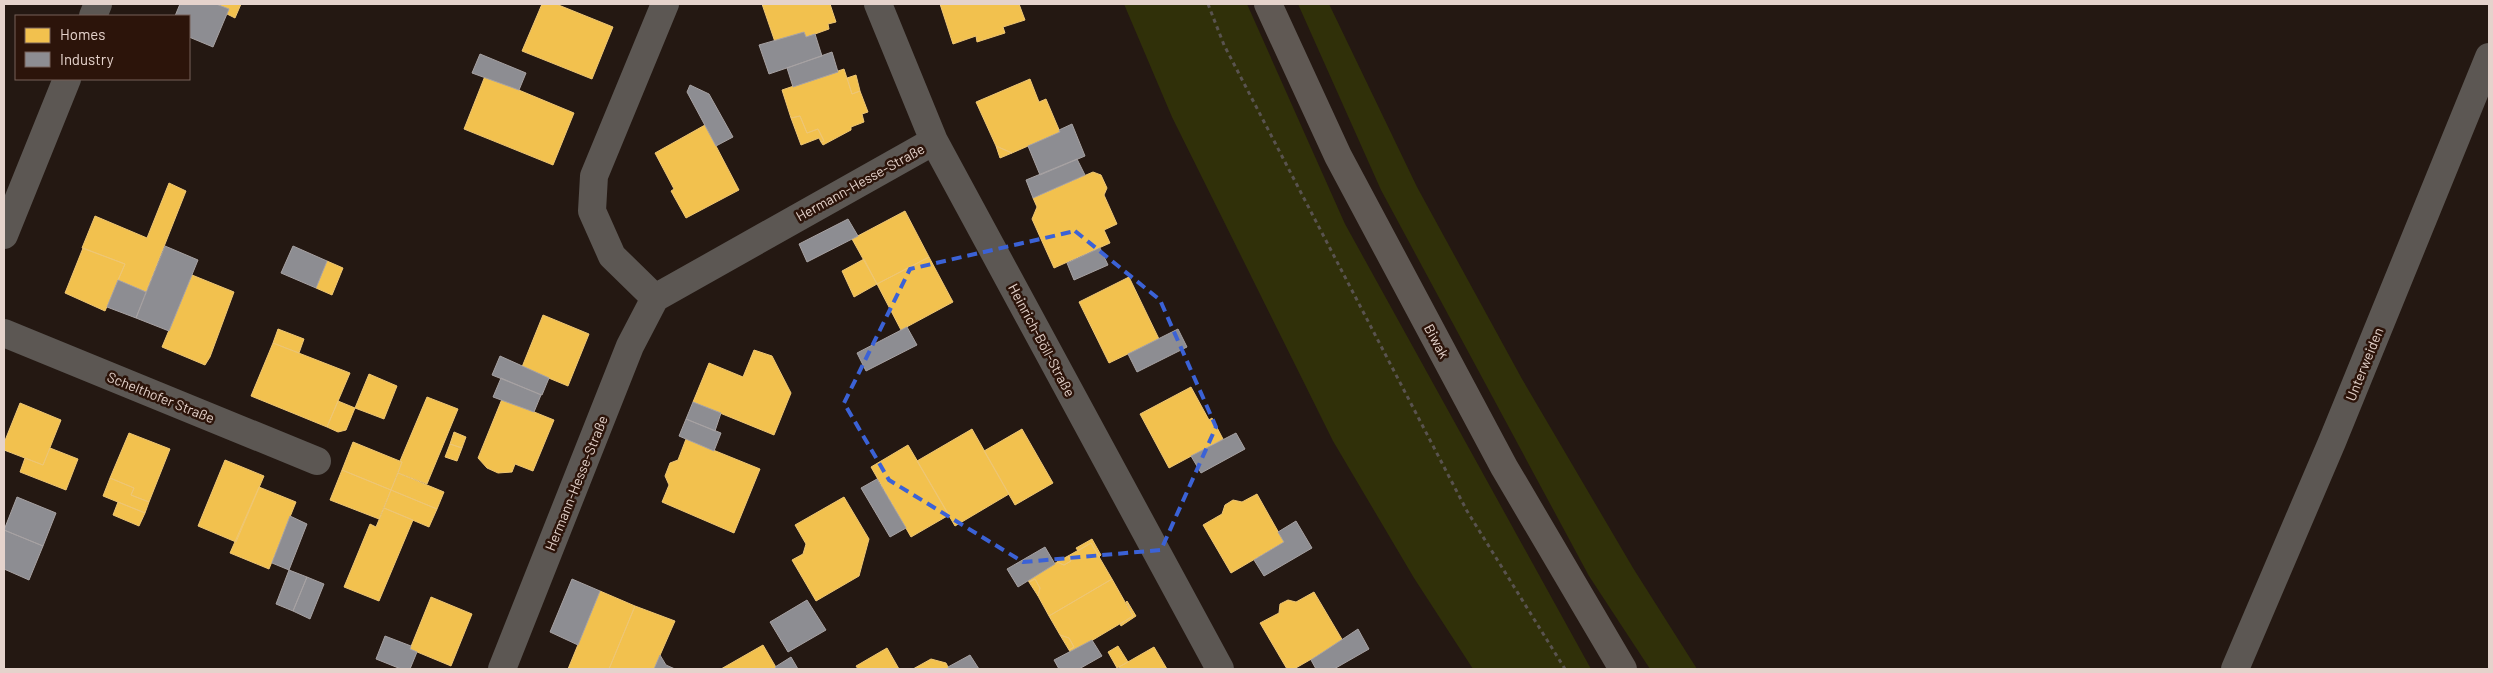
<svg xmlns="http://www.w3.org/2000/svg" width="2493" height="673" font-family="Barlow,sans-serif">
	<rect width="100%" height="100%" fill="#241812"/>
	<path fill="#303009" d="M1124 4H1247L1345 224 1591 669H1473L1414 578 1333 441 1172 117Z
		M1298 4H1329L1417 187 1522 379 1633 568 1697 669H1650L1589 576 1381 190Z"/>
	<path fill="#f2c14e" stroke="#eec674" d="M216 4H241L235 18 227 14 229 9Z
		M542 4H556L613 27 592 79 522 51Z
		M762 4H830L836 22 828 24 829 29 815 34 806 37 804 32 775 42Z
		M940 4H1019L1025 20 1003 27 1005 33 977 42 976 36 953 44Z
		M844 69 852 94 860 91 868 112 862 114 864 122 851 127V130L823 145 821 142 824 141 818 129 807 133 800 116 791 118 782 90Z
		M856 75 860 91 852 94 847 78Z
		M485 76 574 113 553 165 464 129Z
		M1030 79 1039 102 1046 99 1060 132 1012 153 996 146 976 102Z
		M800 116 807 133 818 129 824 141 821 142 819 138 801 145 791 118Z
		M705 125 739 190 686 218 671 191 674 189 655 153Z
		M996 146 1012 153 1000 158Z
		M1093 172 1101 175 1107 188 1104 195 1117 224 1104 230 1110 243 1054 268 1032 219 1037 207 1033 198Z
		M169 183 186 191 146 292 118 280 125 264 82 248 95 216 147 238Z
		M905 211 929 257 877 284 852 239Z
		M83 248 125 264 105 311 65 293Z
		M929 257 953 302 901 330 877 284Z
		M864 259 877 284 854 297 842 271Z
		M327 261 343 268 332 295 316 288Z
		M192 275 234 292 210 357 205 365 162 347Z
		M1129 277 1159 339 1109 363 1079 302Z
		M543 315 589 334 568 386 522 367Z
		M278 329 304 339 299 353 273 343Z
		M273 343 350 373 327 427 251 396Z
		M754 350 772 356 791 393 774 435 693 402 709 363 743 377Z
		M369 374 397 386 384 419 355 408Z
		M1191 387 1209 420 1212 418 1223 439 1169 468 1140 414Z
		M427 397 458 409 427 484 398 473 402 462 400 461Z
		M502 399 554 420 533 471 515 464 512 472 498 473 487 468 478 458Z
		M338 401 355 408 346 430 338 432 327 427Z
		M20 403 61 420 43 465 4 450V443Z
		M972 429 1009 494 955 526 917 461Z
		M1022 429 1053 483 1015 505 984 451Z
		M454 432 466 437 462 448 450 444Z
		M129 433 170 449 149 502 131 495 134 488 110 478Z
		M686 439 760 469 734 533 662 502 669 485 665 476 670 463 678 460Z
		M353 442 402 462 391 490 342 470Z
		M450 444 462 448 457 461 445 457Z
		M908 445 949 515 911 537 871 467Z
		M50 448 78 459 66 490 20 472 25 458 43 465Z
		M225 460 264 476 236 542 198 526Z
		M342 470 391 490 379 519 330 500Z
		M398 473 444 492 437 509 391 490Z
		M110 478 134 488 131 495 149 502 145 513 103 496Z
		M259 487 296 502 269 569 230 553Z
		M391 490 437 509 429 527 384 508Z
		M1257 494 1284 542 1231 573 1203 525 1222 514 1225 505 1233 500 1242 502Z
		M844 497 869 539 859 576 816 601 792 560 803 554 806 544 795 525Z
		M118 502 145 513 139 526 113 515Z
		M384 508 413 520 379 601 344 587 370 524 376 527Z
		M1092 539 1101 555 1099 557 1091 543 1078 551 1076 548Z
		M1091 543 1112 579 1049 616 1038 596 1040 588 1035 579 1029 582 1028 580 1057 562 1064 565 1071 561 1068 556Z
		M1068 556 1071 561 1064 565 1057 562Z
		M1035 579 1040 588 1038 596 1029 582Z
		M1112 579 1133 616 1071 653 1069 650 1074 647 1069 638 1060 635 1049 616Z
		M600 591 635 606 609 669H568Z
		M1314 592 1343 641 1294 669H1287L1260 623 1279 613 1280 604 1288 600 1296 602Z
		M431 597 472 614 451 666 410 649Z
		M1127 601 1136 616 1121 626 1120 624 1133 616 1126 602Z
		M635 606 675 621 654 669H609Z
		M1060 635 1069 638 1074 647 1069 650Z
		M763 645 777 669H721Z
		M1118 646 1128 662 1117 668 1108 652Z
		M1154 647 1167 669H1120L1119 667Z
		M887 648 899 669H858L856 666Z
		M931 659 946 663 949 669H913Z"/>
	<path fill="#8d8d92" stroke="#a7a2a3" d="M180 4H216L229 9 213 47 189 37V16H175Z
		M804 32 806 37 815 34 822 56 769 74 759 45Z
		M832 52 838 72 793 87 787 68Z
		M480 54 526 73 519 90 472 73Z
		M690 85 709 94 733 137 716 146 687 92Z
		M1072 124 1085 156 1040 175 1028 146 1060 132 1059 130Z
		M1077 159 1085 175 1033 198 1026 180Z
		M848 219 858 236 807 262 799 244Z
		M165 246 198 260 169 331 136 318Z
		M293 246 327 261 316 288 281 273Z
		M1100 248 1108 265 1074 280 1067 263Z
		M118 280 146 292 136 318 107 307Z
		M907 327 917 345 866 371 857 353Z
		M1178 329 1187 347 1137 372 1128 354Z
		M500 356 549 378 542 395 492 375Z
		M501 378 541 395 534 412 493 397Z
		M693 402 721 413 715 431 686 419Z
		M686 419 721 433 714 451 679 436Z
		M1236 433 1245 449 1201 473 1191 456Z
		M877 479 906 528 890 537 861 488Z
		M17 497 56 513 43 546 4 530Z
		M290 516 307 524 289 570 272 563Z
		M1296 521 1312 548 1264 576 1254 560 1284 542 1278 532Z
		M4 530 43 546 29 580 4 569Z
		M1045 547 1055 564 1018 587 1007 569Z
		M289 570 307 577 293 611 276 604Z
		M307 577 324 584 310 619 293 611Z
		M572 579 600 591 578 645 550 632Z
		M807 600 826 630 788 652 770 622Z
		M1358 629 1369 649 1334 669H1316L1311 660Z
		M385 636 411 646 410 649 417 652 410 669H401L376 659Z
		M1092 640 1102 656 1079 669H1059L1054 660Z
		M660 655 666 665 675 669H654Z
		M970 655 979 669H949L948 667Z
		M791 657 798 669H777L775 667Z"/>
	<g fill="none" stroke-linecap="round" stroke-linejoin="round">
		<path stroke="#59534f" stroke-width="3" stroke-dasharray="4 4" stroke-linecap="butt" d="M1208 4 1224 45 1467 511 1565 669"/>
		<path stroke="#5c5753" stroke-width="28" d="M878 4 934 141 1220 669
			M93 16 98 4
			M4 235 67 79
			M655 298 612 256 592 211 594 176 665 4
			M4 333 317 461
			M502 669 630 346 655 298 934 141
			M2235 669 2332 442 2489 57"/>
		<path stroke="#605954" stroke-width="28" d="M1268 4 1338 156 1504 467 1623 669"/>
	</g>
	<path fill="none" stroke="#3b62d6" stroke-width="4" stroke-dasharray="10 6" stroke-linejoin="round" d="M1075 231 1160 300 1216 427 1161 550 1023 562 889 480 844 403 910 269Z"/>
	<g text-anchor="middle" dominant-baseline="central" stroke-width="5" stroke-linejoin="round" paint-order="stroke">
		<g font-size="14" fill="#e5d3cc" stroke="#2c140a">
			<text transform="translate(860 182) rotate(-29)">Hermann-Hesse-Straße</text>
			<text transform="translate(1042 340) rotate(62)">Heinrich-Böll-Straße</text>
			<text transform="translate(1437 341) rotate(62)">Biwak</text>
			<text transform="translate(2364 364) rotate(-68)">Unterweiden</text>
			<text transform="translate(161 397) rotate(22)">Schelthofer Straße</text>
			<text transform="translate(576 483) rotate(-68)">Hermann-Hesse-Straße</text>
		</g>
	</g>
	<rect width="2493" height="673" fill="none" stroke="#e5d3cc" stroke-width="10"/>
	<rect x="15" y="15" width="175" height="65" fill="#2c140a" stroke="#766058"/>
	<rect x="25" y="28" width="25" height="15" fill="#f2c14e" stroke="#766058"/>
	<text x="60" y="40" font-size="15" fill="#e5d3cc">Homes</text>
	<rect x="25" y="52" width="25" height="15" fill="#8d8d92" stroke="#766058"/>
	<text x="60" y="65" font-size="15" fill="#e5d3cc">Industry</text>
</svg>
